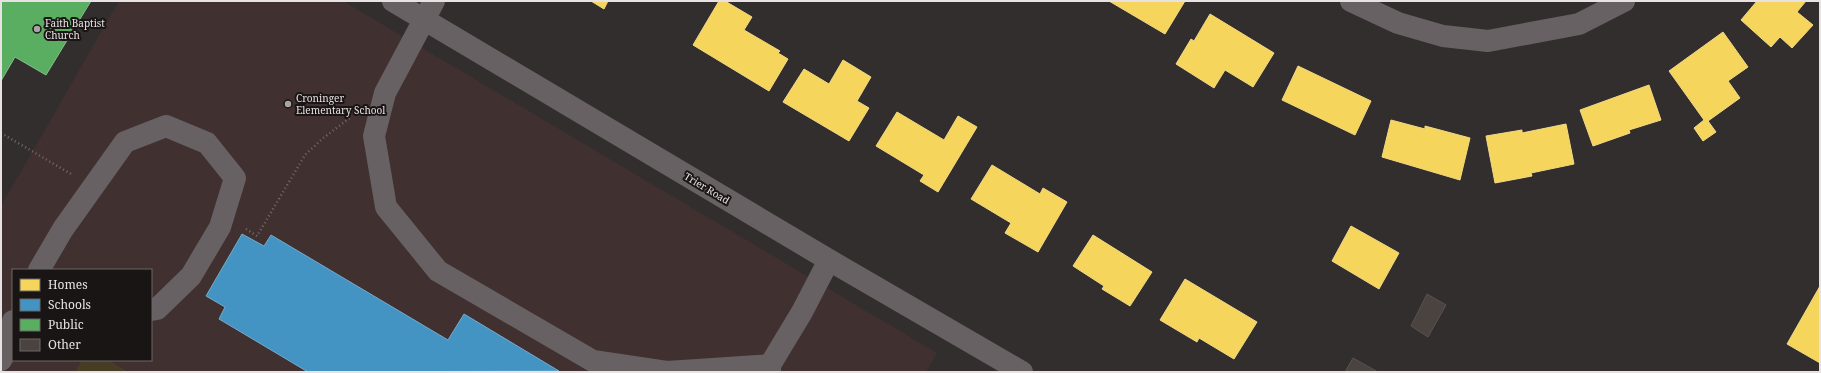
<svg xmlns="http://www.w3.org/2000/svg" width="1821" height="373" font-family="'Noto Serif',serif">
	<rect width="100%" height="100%" fill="#332e2e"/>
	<path fill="#403030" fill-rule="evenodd" d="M119 1H343L937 353 926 372H1V206ZM13 270H151V360H13Z"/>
	<path fill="#473d25" d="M82 360H108L128 372H75Z"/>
	<path fill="#f6d55c" stroke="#f2d984" d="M591 1H608L604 9Z
		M719 1H725L752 17 744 30 780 51 778 53 788 59 769 91 693 45Z
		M1109 1H1185L1165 34Z
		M1757 1H1806L1797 12 1813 25 1792 48 1780 37 1771 47 1741 20Z
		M1210 14 1274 53 1253 87 1225 70 1214 88 1176 64 1191 39 1194 41Z
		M1723 32 1748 67 1728 81 1740 98 1708 121 1716 132 1703 141 1694 128 1704 120 1669 71Z
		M843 60 871 77 857 101 869 108 849 141 783 102 804 69 829 84Z
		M1298 66 1371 101 1355 135 1282 100Z
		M1649 85 1661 120 1629 130 1630 133 1593 146 1580 110Z
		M897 112 944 140 958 116 977 127 938 192 920 181 924 175 876 146Z
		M1391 120 1425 129V126L1470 138 1460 180 1382 157Z
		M1566 124 1574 164 1531 173 1532 176 1495 183 1486 136 1522 130V133Z
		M992 165 1040 194 1043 188 1067 202 1038 252 1005 233 1011 223 971 199Z
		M1351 226 1399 253 1379 289 1332 261Z
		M1093 235 1152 272 1130 306 1102 289 1104 286 1073 266Z
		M1185 279 1257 322 1234 359 1199 338 1197 342 1160 320Z
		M1820 286V363L1787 344Z"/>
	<path fill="#4393c3" stroke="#75abcc" d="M242 234 264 246 271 235 448 340 464 314 559 371 308 372 219 319 225 307 206 296Z"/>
	<path fill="#5aae61" stroke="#85be88" d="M1 1H91L46 75 15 57 1 81Z"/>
	<path fill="#4a4340" stroke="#575352" d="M1427 294 1446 305 1428 337 1411 326Z
		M1353 358 1378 372H1345Z"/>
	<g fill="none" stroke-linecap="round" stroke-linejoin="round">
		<path stroke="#716c6e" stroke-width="2.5" stroke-dasharray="1 3" stroke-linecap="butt" d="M1 133 71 174
			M246 229 257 236 305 155 322 139 351 117"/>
		<path stroke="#676164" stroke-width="22" d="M393 1 829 260 1022 372
			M434 1 385 93 374 136 386 207 438 271 593 361 667 372 770 365
			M1351 1 1398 23 1443 36 1488 41 1579 24 1624 1
			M39 270 63 229 125 142 166 126 207 143 235 178 220 227 191 276 157 309 151 310
			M1 360 12 341 13 321
			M770 372V365L802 312 829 260"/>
	</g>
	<g fill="#a9a3a3" stroke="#1a1515" stroke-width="1.5">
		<circle cx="37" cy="29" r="4"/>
		<circle cx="288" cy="104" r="4"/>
	</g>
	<g text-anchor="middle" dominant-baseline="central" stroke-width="4" stroke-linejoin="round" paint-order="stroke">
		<g font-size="10" fill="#e9e2e2" stroke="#1a1515" text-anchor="start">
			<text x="45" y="23">Faith Baptist<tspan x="45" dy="12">Church</tspan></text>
			<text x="296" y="98">Croninger<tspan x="296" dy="12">Elementary School</tspan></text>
		</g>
		<g font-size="10" fill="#e9e2e2" stroke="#1a1515">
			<text transform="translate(707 188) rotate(31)">Trier Road</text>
		</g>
	</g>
	<rect width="1821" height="373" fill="none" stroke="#e9e2e2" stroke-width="4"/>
	<rect x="12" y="269" width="140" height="92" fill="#1a1515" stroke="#6d6767"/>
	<rect x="20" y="279" width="20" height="12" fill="#f6d55c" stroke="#6d6767"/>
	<text x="48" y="289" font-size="12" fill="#e9e2e2">Homes</text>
	<rect x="20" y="299" width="20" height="12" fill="#4393c3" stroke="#6d6767"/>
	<text x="48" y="309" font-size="12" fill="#e9e2e2">Schools</text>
	<rect x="20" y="319" width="20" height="12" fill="#5aae61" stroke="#6d6767"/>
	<text x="48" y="329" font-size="12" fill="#e9e2e2">Public</text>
	<rect x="20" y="339" width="20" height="12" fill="#4a4340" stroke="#6d6767"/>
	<text x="48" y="349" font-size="12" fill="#e9e2e2">Other</text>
</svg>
